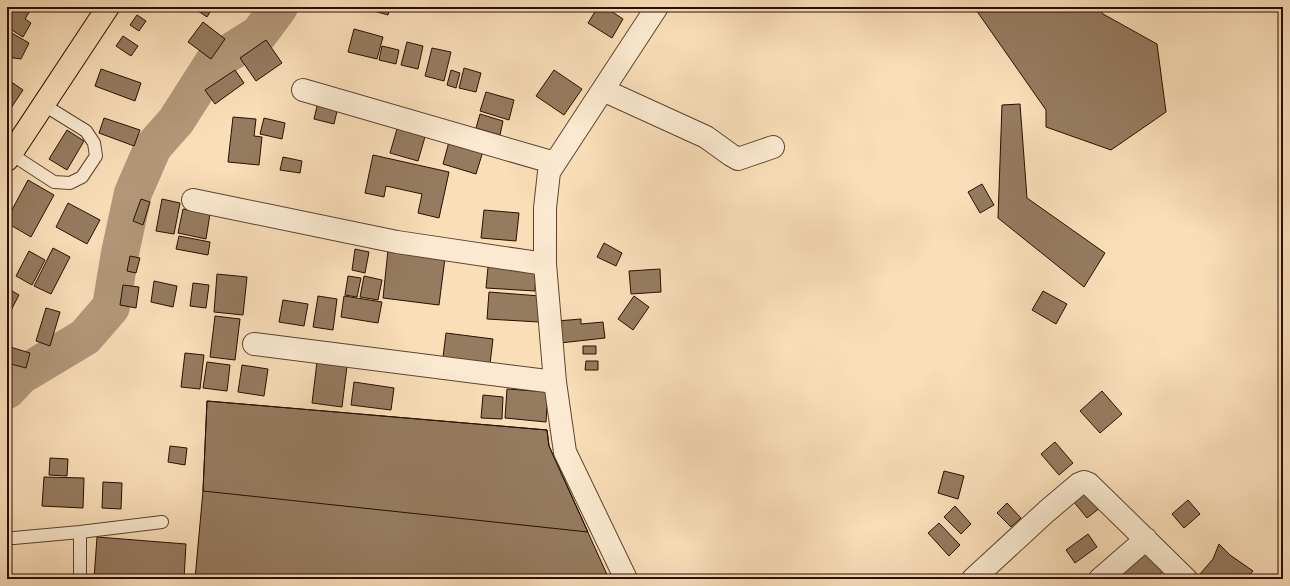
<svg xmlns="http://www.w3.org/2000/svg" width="1290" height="586" font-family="'Old Standard TT',serif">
	<rect width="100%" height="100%" fill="#f9deb8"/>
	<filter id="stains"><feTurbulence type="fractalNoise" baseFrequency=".005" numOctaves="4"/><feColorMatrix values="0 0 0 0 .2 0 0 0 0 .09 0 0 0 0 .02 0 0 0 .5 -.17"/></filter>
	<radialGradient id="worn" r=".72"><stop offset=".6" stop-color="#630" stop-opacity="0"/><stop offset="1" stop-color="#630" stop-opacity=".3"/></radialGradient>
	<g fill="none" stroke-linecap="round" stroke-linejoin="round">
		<path stroke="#b29879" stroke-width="38" d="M7 390 20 376 85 337 111 307 120 253 133 193 153 147 176 121 213 63 259 34 279 7"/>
	</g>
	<path fill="#957b60" stroke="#290f00" d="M7 7H32L25 19 31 23 23 37 7 27Z
		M192 7H213L207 17Z
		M360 7H390L388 15Z
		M598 7H605L623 19 612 38 588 23Z
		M974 7H1098L1103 14 1157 44 1166 112 1111 150 1046 127V110Z
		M137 15 146 21 139 31 130 25Z
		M203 22 225 39 211 59 188 42Z
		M354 29 383 37 377 59 348 52Z
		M10 32 29 43 21 59 7 57V37Z
		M123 36 138 46 131 56 116 46Z
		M266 40 282 63 256 81 240 58Z
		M407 42 423 46 418 69 401 65Z
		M382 46 399 50 396 64 379 60Z
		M432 48 451 52 444 81 425 76Z
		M7 61H10L9 73H7Z
		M464 68 481 73 476 92 459 88Z
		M101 69 141 83 135 101 95 86Z
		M235 70 244 83 215 104 205 90Z
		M451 70 460 73 456 88 447 85Z
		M554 70 582 89 564 115 536 96Z
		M7 79 23 90 7 114Z
		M486 92 514 100 509 120 480 111Z
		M318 102 338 107 334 124 314 119Z
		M1020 104 1027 198 1105 253 1084 287 998 218 1002 105Z
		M480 114 503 121 500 135 476 128Z
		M233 117 256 119 254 136 262 137 259 165 228 162Z
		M104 118 140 130 134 146 99 133Z
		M264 118 285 123 282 139 260 134Z
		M399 122 427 130 418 161 390 153Z
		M67 130 84 141 67 170 49 159Z
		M450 138 484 148 476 174 443 164Z
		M373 155 449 172 439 218 418 213 422 194 386 186 384 197 365 193Z
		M283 157 302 161 300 173 280 170Z
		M28 180 54 195 31 237 7 223V219Z
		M982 184 994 205 980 213 968 192Z
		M141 199 150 202 143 225 133 221Z
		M162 199 180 203 174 234 156 231Z
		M68 203 100 220 87 244 56 227Z
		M183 209 210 214 206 239 178 233Z
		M484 210 519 213 516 241 481 238Z
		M179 236 210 242 208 255 176 249Z
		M604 243 622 253 616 266 597 257Z
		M53 248 70 257 51 294 34 286Z
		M355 249 369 252 365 273 352 270Z
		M388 250 445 258 439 305 383 298Z
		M29 251 45 260 32 285 16 276Z
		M130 256 140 258 136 273 127 271Z
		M488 267 536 270 535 291 486 288Z
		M660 269 661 292 631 294 629 271Z
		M217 274 247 277 243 315 214 312Z
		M348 276 361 278 357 297 345 295Z
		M364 276 382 280 378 300 360 297Z
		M154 281 177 286 173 307 151 302Z
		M193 283 209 285 206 308 190 306Z
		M123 285 139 287 136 308 120 305Z
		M7 288 19 295 9 314 7 313Z
		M1043 291 1067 304 1056 324 1032 310Z
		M489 292 540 296 539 322 487 319Z
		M318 296 337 299 333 330 313 327Z
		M344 296 382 302 378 323 341 317Z
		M634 296 649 307 633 330 618 319Z
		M283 300 308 304 304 326 279 322Z
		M46 308 60 312 50 346 36 341Z
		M215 316 240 319 235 360 210 357Z
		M581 319V324L603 322 605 338 560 343 557 321Z
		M446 333 493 339 490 364 443 357Z
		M7 346 30 353 26 368 7 363Z
		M583 346H596V354H583Z
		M185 353 204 355 200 389 181 387Z
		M586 361H598V370H585Z
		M207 362 230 365 227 391 203 388Z
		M317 362 347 366 342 407 312 403Z
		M242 365 268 369 264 396 238 392Z
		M354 382 394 388 391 410 351 405Z
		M507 389 548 392 546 422 505 418Z
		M1102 391 1122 414 1100 433 1080 411Z
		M483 395 503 397 502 419 481 418Z
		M207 401 547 430 549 446 609 579H195L203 491Z
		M207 401 547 430 549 446 588 532 203 491Z
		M1055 442 1073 463 1059 475 1041 454Z
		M170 446 187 448 185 465 168 462Z
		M50 458 68 459 67 476 49 475Z
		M944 471 964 476 958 499 938 493Z
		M44 477 84 478 83 508 42 506Z
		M103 482 122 483 121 509 102 508Z
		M1087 490 1101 507 1087 518 1073 501Z
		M1188 500 1200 514 1184 528 1172 514Z
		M1007 503 1021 518 1011 527 997 513Z
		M955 506 971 524 961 534 944 517Z
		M939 523 960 545 949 556 928 533Z
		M1088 534 1097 547 1075 563 1066 550Z
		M97 537 186 544 184 579H94Z
		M1219 544 1230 555 1253 571 1246 579H1205L1200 574 1213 559Z
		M1143 550 1163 571 1154 579H1112Z"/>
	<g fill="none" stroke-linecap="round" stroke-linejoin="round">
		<defs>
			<path id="lane" d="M11 154 54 182 70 183 82 177 96 156 94 143 86 131 44 105
				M80 532V579
				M7 538H14L80 532 162 522"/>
			<path id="street" d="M303 90 555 163
				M603 90 706 137 731 155 738 159 773 147
				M193 200 397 242 545 264
				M254 344 555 382
				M626 579 565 452 555 382 545 264V208L549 172 657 7
				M973 579 1047 511 1079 484 1084 482 1089 484 1186 579
				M1100 579 1146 539"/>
			<path id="primary" d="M7 160 108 7"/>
		</defs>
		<use href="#lane" stroke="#5d432e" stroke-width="14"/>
		<use href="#street" stroke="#5d432e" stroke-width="24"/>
		<use href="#primary" stroke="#290f00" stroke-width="24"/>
		<use href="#lane" stroke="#fbead1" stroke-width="12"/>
		<use href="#street" stroke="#fbead1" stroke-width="22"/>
		<use href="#primary" stroke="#f9deb8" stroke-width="22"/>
	</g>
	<rect width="1290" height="586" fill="none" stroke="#f9deb8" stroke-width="24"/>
	<rect x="8" y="8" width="1274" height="570" fill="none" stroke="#290f00" stroke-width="2"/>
	<rect x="12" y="12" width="1266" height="562" fill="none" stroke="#290f00"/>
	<rect width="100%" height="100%" filter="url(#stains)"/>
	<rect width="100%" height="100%" fill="url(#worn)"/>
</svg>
